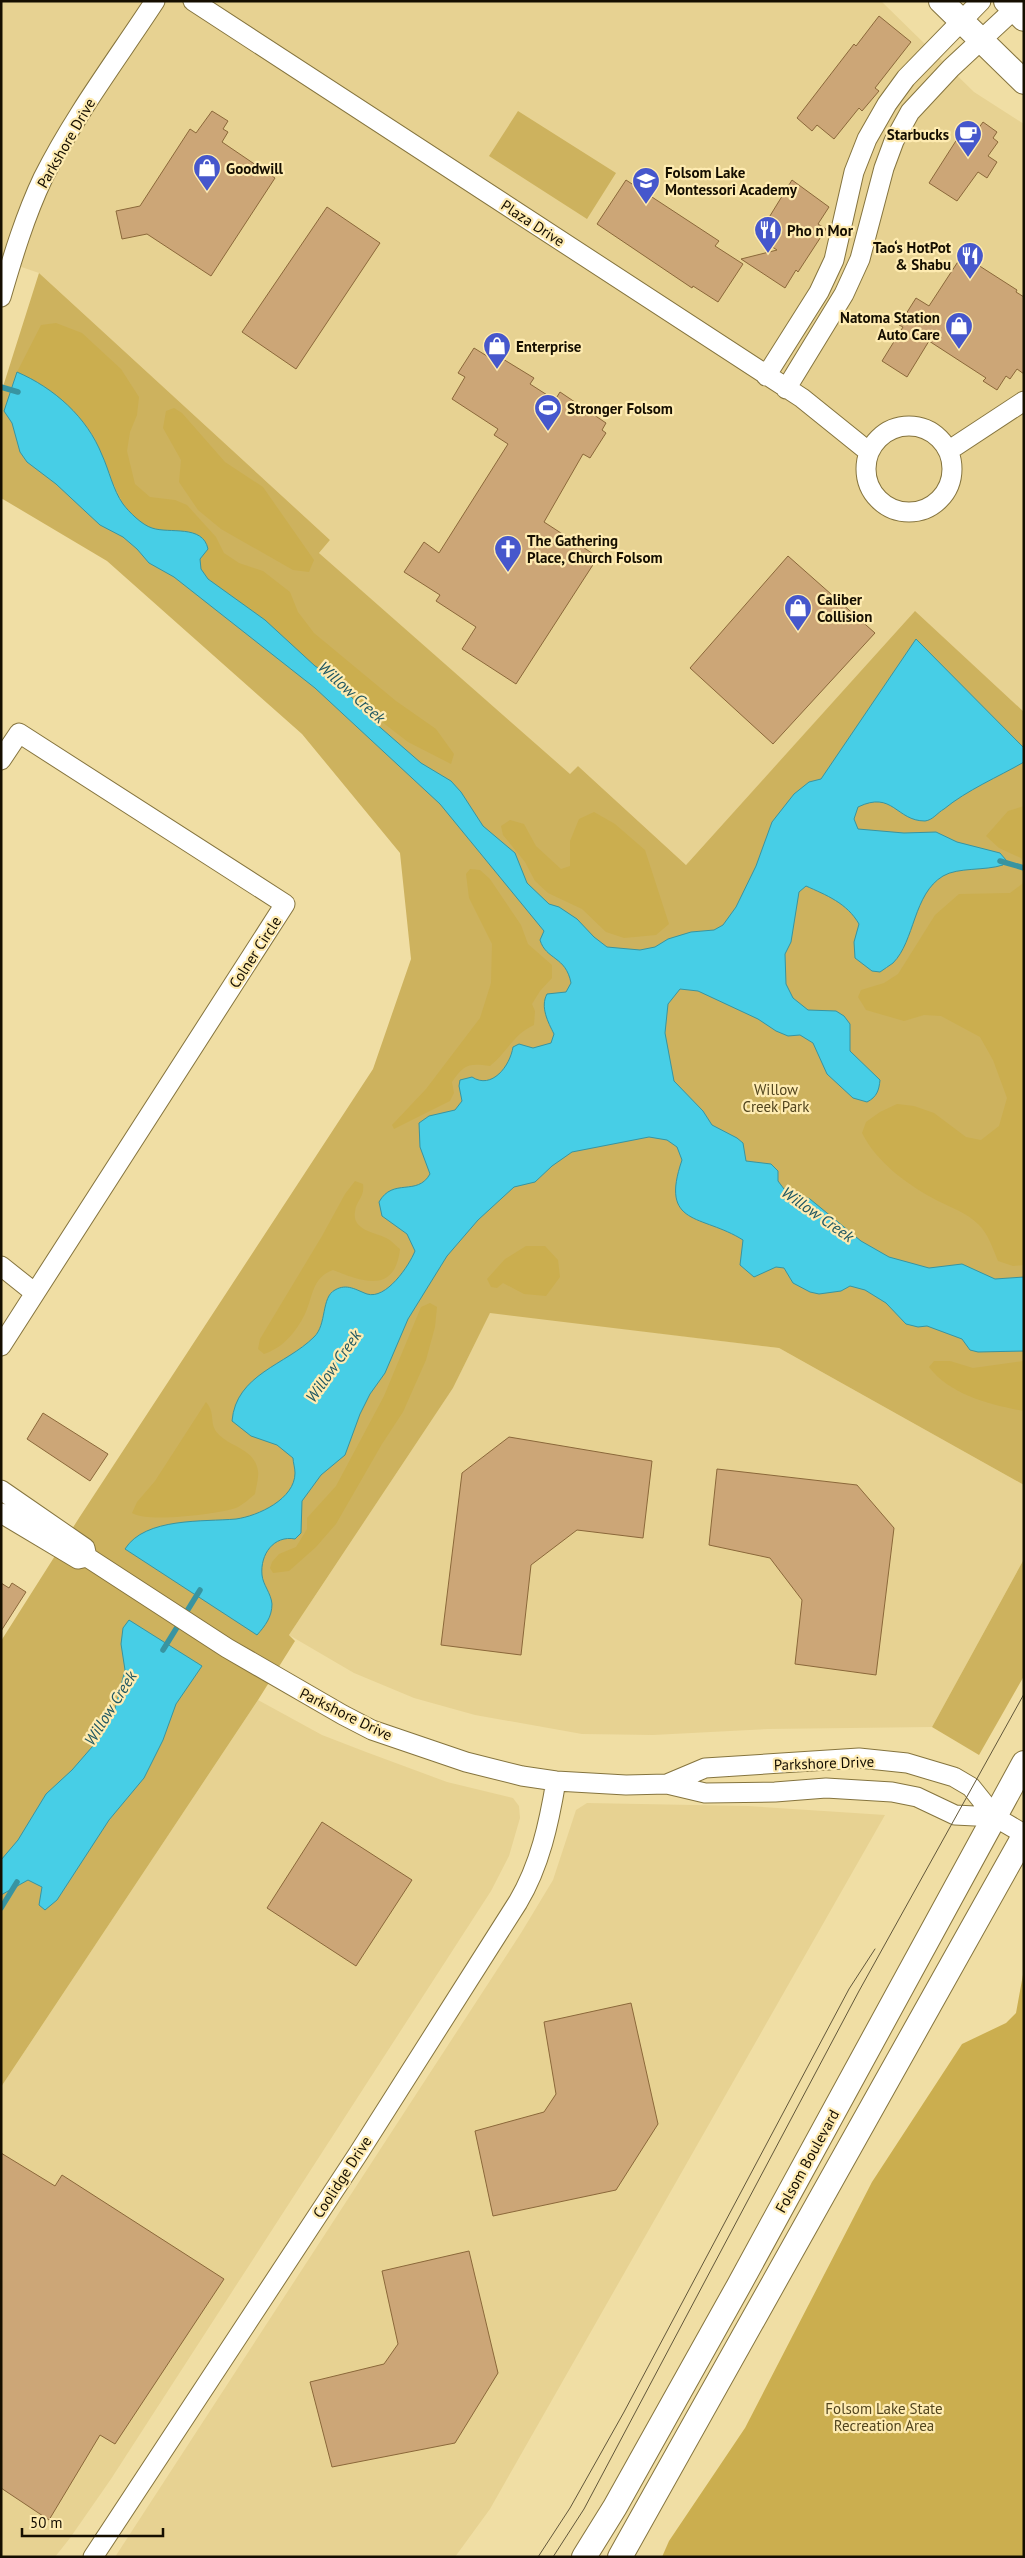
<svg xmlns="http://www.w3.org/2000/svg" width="1025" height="2558" font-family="'PT Sans',sans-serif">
	<rect width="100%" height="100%" fill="#f0dea4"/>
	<path fill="#e7d292" d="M1 1H881L974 92 1024 124V712L915 612 686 865 578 766 570 775 319 553 330 540 39 273 1 260Z
		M490 1312 779 1348 1024 1485V1559L932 1727 768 1729 653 1735 582 1734 475 1715 414 1698 354 1673 289 1635 453 1388Z
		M258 1700 322 1735 366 1752 447 1782 513 1798 519 1806 520 1818 509 1856 491 1891 111 2479 70 2538 55 2557H1V2087Z
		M587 1803 748 1806 885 1815 490 2509 455 2557H115L521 1933 553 1880 576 1810Z"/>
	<path fill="#cdb25e" d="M518 111 616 173 587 219 489 156Z
		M39 273 330 540 319 553 570 774 578 766 686 865 915 611 1024 712V1485L779 1348 490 1313 453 1388 289 1635 295 1641 258 1700 1 2087V1641L79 1518 373 1069 411 959 400 853 302 734 107 561 1 498V393Z
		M1024 1559V1676L979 1755 932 1727Z"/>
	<path fill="#cbae4f" d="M56 323 82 333 121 369 139 397 137 415 130 432 127 451 135 484 150 497 175 500 187 505 216 537 224 553 239 563 263 571 290 592 298 612 314 633 396 701 436 729 454 754 451 764 408 742 386 725 334 678 315 666 265 620 208 579 201 569 200 559 204 554 173 530C118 536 113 466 91 432 74 407 44 384 17 372L41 325Z
		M174 408 182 413 225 462 263 487 314 560 309 572 293 570 221 529 198 510 179 482 181 460 163 428 166 411Z
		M1024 806V862L1021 858 999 848 986 836 1008 811Z
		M594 812 615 824 645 850 669 924 656 935 624 938 606 932 582 909 548 893 535 881 525 862 503 835 501 826 510 820 524 824 536 846 561 869 570 866V841L579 819Z
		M470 869 480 870 490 879 521 925 528 944 552 965V978L540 991 532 1004 535 1011 534 1025C512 1035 508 1052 490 1066 469 1063 464 1064 452 1082L454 1093 450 1101 394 1129 392 1125 426 1089 480 1018 491 983 492 944 469 898 466 874Z
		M1024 880V1265L1013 1266 998 1261C993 1249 988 1233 978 1224 967 1213 952 1208 938 1201 909 1186 877 1163 862 1133L866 1122 880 1112 897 1104 914 1106 934 1113 966 1137 981 1140 999 1126 1007 1098 993 1060 980 1037 941 1016 924 1015 904 1021 866 1010 858 997 861 990 884 983 898 974 935 915 959 894 1010 893 1022 884Z
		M355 1181 363 1184C365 1198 356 1200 355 1212 352 1229 372 1232 384 1237 390 1239 395 1245 400 1249 395 1294 363 1282 333 1270 312 1277 313 1297 305 1314 296 1332 283 1348 264 1354L258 1349 260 1339 322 1236 345 1194Z
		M526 1246H545L558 1260 560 1277 546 1296 524 1294 503 1283 497 1288 491 1287 487 1279 505 1259Z
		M430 1303 437 1307 435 1327 426 1360 403 1412 382 1444 336 1524 316 1547 289 1571 273 1573 270 1568 272 1562 279 1554 296 1547 307 1529V1518L336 1486 384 1396 421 1307Z
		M934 1361H950L973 1368 1024 1361V1411C991 1405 950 1395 929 1367Z
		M206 1402C215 1412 210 1421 215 1430 227 1448 254 1446 258 1471 259 1478 256 1487 255 1494 250 1498 243 1505 236 1508 218 1514 147 1523 132 1513L137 1502 155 1481Z
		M1024 1969V2557H662L669 2541 745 2428 872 2182 962 2044 1006 2023 1016 2013Z"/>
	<path fill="#47cee6" stroke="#3894a1" d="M17 372C54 388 87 417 102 455 109 470 113 490 123 504 129 512 142 525 152 528 169 534 203 524 208 549L200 559 201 569 208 579 265 620 315 666 334 678 374 722 421 763 451 781 461 792 483 826 515 853 527 883 549 904 559 907 577 919 594 937 607 947 640 950 655 947 668 939 691 932 714 930 723 925 736 907 756 866 772 822 794 794 809 782 821 779 916 639 1024 748V762C998 777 967 790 944 809 937 813 933 820 925 821 896 821 893 790 858 807L854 819 858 829 904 833 936 832 957 842 1000 853 1006 860 1003 865C985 871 958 867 943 876 913 894 915 941 893 963 889 966 884 969 880 972L872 971 855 958 854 942 859 924C847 903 826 895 806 886L799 892 791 942 785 954 786 984 793 998 808 1010 836 1011 844 1016 850 1024V1051L880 1080C879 1090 877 1097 867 1102L853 1098 827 1074 813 1043 800 1035 788 1036 776 1031 758 1019 698 991 680 989 668 1004 665 1033 674 1081 703 1111 712 1125 737 1138 743 1143 746 1161 771 1164 778 1171V1181L784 1189 810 1199 861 1241 889 1257 929 1268 962 1264 995 1279 1024 1277V1351L978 1352 970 1350 962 1339 927 1326 918 1327 906 1324 886 1303 865 1290 850 1286 841 1291 819 1294 810 1292 793 1283 784 1268 776 1267 754 1277 740 1265 743 1240C702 1214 659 1227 682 1160L677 1147 667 1140 649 1137 572 1152 552 1166 535 1182 514 1187 478 1220 447 1256 408 1319 385 1373 370 1394 360 1414 345 1455 321 1475 302 1501 301 1533 295 1539C274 1535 260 1554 262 1575 263 1585 271 1593 272 1604 272 1617 265 1626 257 1635L125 1549C145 1517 204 1522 236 1519 258 1516 295 1499 295 1473 295 1468 293 1462 293 1458L277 1445 251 1436 232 1421C236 1374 286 1365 314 1337 327 1325 321 1297 335 1290 347 1283 356 1290 367 1294 386 1300 409 1266 415 1251L407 1234 382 1216 379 1202C393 1177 417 1197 430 1174L420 1147 419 1123 429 1116 455 1110 462 1101 459 1086 460 1080 472 1077C492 1090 510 1066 513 1047L519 1044 533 1048 551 1043 554 1034C548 1022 540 1007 547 994L566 992 571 983C566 956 546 960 540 940L544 931 440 804 315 688 174 577 149 563 137 549 123 537 100 525 56 484 27 462 20 452 12 423 4 411Z
		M129 1620 202 1666 176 1704 163 1740 144 1778 109 1820 57 1900 45 1910 39 1905 42 1887 28 1880 1 1895V1860L18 1840 46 1794 72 1770 99 1739 115 1709 125 1670 121 1644 123 1628Z"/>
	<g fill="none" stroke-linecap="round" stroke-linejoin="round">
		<path stroke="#3894a1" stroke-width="5.5" d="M1 387 18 392
			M1000 861 1024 868
			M163 1650 200 1590
			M1 1908 17 1882"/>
	</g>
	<path fill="#cca677" stroke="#8b683a" d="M879 16 911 42 875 88 879 91 862 111 859 108 834 139 817 125 812 131 797 118 854 44 856 46Z
		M212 111 228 121 223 129 228 132 222 142 275 178 211 276 147 234 122 239 116 211 140 206 190 129 196 133Z
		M968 122 978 129 983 122 997 132 993 138 998 142 988 156 997 162 987 178 978 172 957 201 929 183Z
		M626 180 719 241 715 246 743 264 718 302 693 286 692 288 597 224Z
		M792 180 829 207 818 224 826 229 798 272 796 270 785 288 741 259 777 250 757 237Z
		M327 207 380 243 296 369 242 332Z
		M961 257 976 267 978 265 1017 290 1016 292 1024 297V374L1017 369 1010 379 1006 376 997 390 983 381 986 378 929 341 907 377 882 361 903 327 899 325 916 298 929 306Z
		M474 348 495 361 498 356 534 378 530 384 555 400 560 392 606 423 602 430 606 433 597 447 590 458 583 454 544 522 598 557 516 684 462 649 476 627 436 601 440 595 404 572 424 542 439 553 508 444 494 435 498 429 452 399 465 377 458 373Z
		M788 556 875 633 773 744 690 668Z
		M43 1413 108 1454 90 1481 27 1439Z
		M509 1437 652 1461 643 1538 577 1530 531 1565 521 1655 441 1645 462 1473Z
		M717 1469 857 1485 894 1528 876 1675 795 1664 802 1600 770 1558 709 1545Z
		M1 1583 9 1588 12 1583 26 1592 1 1631Z
		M322 1822 412 1880 356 1966 267 1908Z
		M631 2003 658 2124 616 2190 493 2216 475 2131 544 2112 556 2094 544 2022Z
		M1 2153 55 2186 62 2175 224 2279 115 2444 100 2435 49 2520 1 2488Z
		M469 2251 498 2373 455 2443 332 2467 310 2382 384 2364 398 2344 382 2271Z"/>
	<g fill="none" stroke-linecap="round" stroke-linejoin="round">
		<defs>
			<path id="minor" d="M193 1 802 398 869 452
				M1 297C13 256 25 216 43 178 74 116 117 59 155 1
				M766 376 819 292 834 260 854 172 867 139 887 104 906 78 981 1
				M786 389 844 294 860 259 884 168 894 141 910 112 951 68 1023 1
				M866 469a43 43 0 1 1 86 0a43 43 0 1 1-86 0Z
				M948 451 1024 401
				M1 760 19 733 285 904 1 1346
				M1 1266 35 1293
				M1 1490 85 1548 87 1557 227 1648 343 1715 372 1730 466 1762 522 1776 556 1781 626 1785 667 1784 705 1793 775 1792 826 1788 892 1792 917 1797 955 1815 995 1817
				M1 1513 78 1559 87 1557
				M667 1784 705 1768 859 1758 907 1763 954 1777 971 1787 995 1817 1024 1834
				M93 2557 358 2154 518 1902C540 1865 549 1823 556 1781"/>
			<path id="major" d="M941 1 1024 82
				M1006 1 1024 19
				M584 2557 615 2507 738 2287 1024 1763
				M620 2557 1024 1836"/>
		</defs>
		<use href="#minor" stroke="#85743e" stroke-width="21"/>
		<use href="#major" stroke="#85743e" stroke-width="26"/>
		<use href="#minor" stroke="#fff" stroke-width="19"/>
		<use href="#major" stroke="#fff" stroke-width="24"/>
		<path stroke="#62573a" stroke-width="1" d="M538 2557 570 2508 624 2412 849 1989 875 1949
			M553 2557 584 2509 859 1991 1024 1694"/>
	</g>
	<defs>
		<symbol id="cafe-pin" viewBox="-11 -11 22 30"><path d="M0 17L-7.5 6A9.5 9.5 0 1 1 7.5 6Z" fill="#4657cc" stroke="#feebb1"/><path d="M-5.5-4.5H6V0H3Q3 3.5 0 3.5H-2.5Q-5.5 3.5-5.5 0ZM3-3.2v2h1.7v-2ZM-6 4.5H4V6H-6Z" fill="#fff"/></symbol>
		<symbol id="shop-pin" viewBox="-11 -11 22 30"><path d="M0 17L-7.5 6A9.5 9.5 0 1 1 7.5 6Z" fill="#4657cc" stroke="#feebb1"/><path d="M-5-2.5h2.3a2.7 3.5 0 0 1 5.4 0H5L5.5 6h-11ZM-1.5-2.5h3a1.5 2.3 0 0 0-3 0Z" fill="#fff"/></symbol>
		<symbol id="school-pin" viewBox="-11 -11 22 30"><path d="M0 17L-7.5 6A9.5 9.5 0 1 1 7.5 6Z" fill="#4657cc" stroke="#feebb1"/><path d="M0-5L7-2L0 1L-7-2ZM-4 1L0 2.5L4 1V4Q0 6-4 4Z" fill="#fff"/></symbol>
		<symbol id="restaurant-pin" viewBox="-11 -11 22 30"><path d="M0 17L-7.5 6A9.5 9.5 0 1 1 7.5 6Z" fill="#4657cc" stroke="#feebb1"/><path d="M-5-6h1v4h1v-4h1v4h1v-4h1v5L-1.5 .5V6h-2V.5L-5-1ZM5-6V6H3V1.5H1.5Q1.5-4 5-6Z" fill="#fff"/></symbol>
		<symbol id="stadium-pin" viewBox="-11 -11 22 30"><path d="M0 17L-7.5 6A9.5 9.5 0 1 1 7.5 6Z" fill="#4657cc" stroke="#feebb1"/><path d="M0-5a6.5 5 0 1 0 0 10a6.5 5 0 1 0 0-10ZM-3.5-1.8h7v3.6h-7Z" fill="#fff"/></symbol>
		<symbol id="church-pin" viewBox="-11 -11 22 30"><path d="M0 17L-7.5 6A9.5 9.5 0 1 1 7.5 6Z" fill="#4657cc" stroke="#feebb1"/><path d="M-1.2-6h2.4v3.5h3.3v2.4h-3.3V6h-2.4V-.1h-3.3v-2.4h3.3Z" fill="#fff"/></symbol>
	</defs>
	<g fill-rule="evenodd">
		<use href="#cafe-pin" x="952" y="118" width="32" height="43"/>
		<use href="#shop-pin" x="191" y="152" width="32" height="43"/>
		<use href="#school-pin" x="630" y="165" width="32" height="43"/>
		<use href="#restaurant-pin" x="752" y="214" width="32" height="43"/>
		<use href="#restaurant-pin" x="954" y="240" width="32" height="43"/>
		<use href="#shop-pin" x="943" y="310" width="32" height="43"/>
		<use href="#shop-pin" x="481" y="330" width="32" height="43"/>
		<use href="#stadium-pin" x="532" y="392" width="32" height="43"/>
		<use href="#church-pin" x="492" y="533" width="32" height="43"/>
		<use href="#shop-pin" x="782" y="592" width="32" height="43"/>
	</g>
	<g text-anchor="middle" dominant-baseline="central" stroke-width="4.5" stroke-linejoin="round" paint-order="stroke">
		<g font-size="15" font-weight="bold" fill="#150e00" stroke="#feebb1" text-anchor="start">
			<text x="949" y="134" text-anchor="end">Starbucks</text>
			<text x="226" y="168">Goodwill</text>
			<text x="665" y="172">Folsom Lake<tspan x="665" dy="17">Montessori Academy</tspan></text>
			<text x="787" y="230">Pho n Mor</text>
			<text x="951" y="247" text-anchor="end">Tao‘s HotPot<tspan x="951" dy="17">&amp; Shabu</tspan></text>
			<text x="940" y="317" text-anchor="end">Natoma Station<tspan x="940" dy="17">Auto Care</tspan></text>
			<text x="516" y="346">Enterprise</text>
			<text x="567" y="408">Stronger Folsom</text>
			<text x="527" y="540">The Gathering<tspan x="527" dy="17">Place, Church Folsom</tspan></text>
			<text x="817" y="599">Caliber<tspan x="817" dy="17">Collision</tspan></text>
		</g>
		<g font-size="15" fill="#150e00" stroke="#feebb1">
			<text transform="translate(66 143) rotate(-60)">Parkshore Drive</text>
			<text transform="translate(533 223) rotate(33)">Plaza Drive</text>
			<text transform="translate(255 952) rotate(-57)">Colner Circle</text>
			<text transform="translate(346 1714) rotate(26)">Parkshore Drive</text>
			<text transform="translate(824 1763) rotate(-2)">Parkshore Drive</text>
			<text transform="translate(807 2161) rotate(-61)">Folsom Boulevard</text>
			<text transform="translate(342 2177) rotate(-57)">Coolidge Drive</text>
		</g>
		<g font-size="15" fill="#52451e" stroke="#feebb1">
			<text x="776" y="1089">Willow<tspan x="776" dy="17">Creek Park</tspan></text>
			<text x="884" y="2408">Folsom Lake State<tspan x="884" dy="17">Recreation Area</tspan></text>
		</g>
		<g font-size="16" font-style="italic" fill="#205762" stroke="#feebb1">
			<text transform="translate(352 692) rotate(42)">Willow Creek</text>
			<text transform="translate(818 1214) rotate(35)">Willow Creek</text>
			<text transform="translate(333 1366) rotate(-55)">Willow Creek</text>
			<text transform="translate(110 1708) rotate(-58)">Willow Creek</text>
		</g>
	</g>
	<rect width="1025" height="2558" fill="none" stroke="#150e00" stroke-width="5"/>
	<path d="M22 2528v8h141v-8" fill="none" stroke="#150e00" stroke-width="2.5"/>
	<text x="30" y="2528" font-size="15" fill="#150e00" stroke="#feebb1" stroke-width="4" paint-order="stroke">50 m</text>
</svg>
